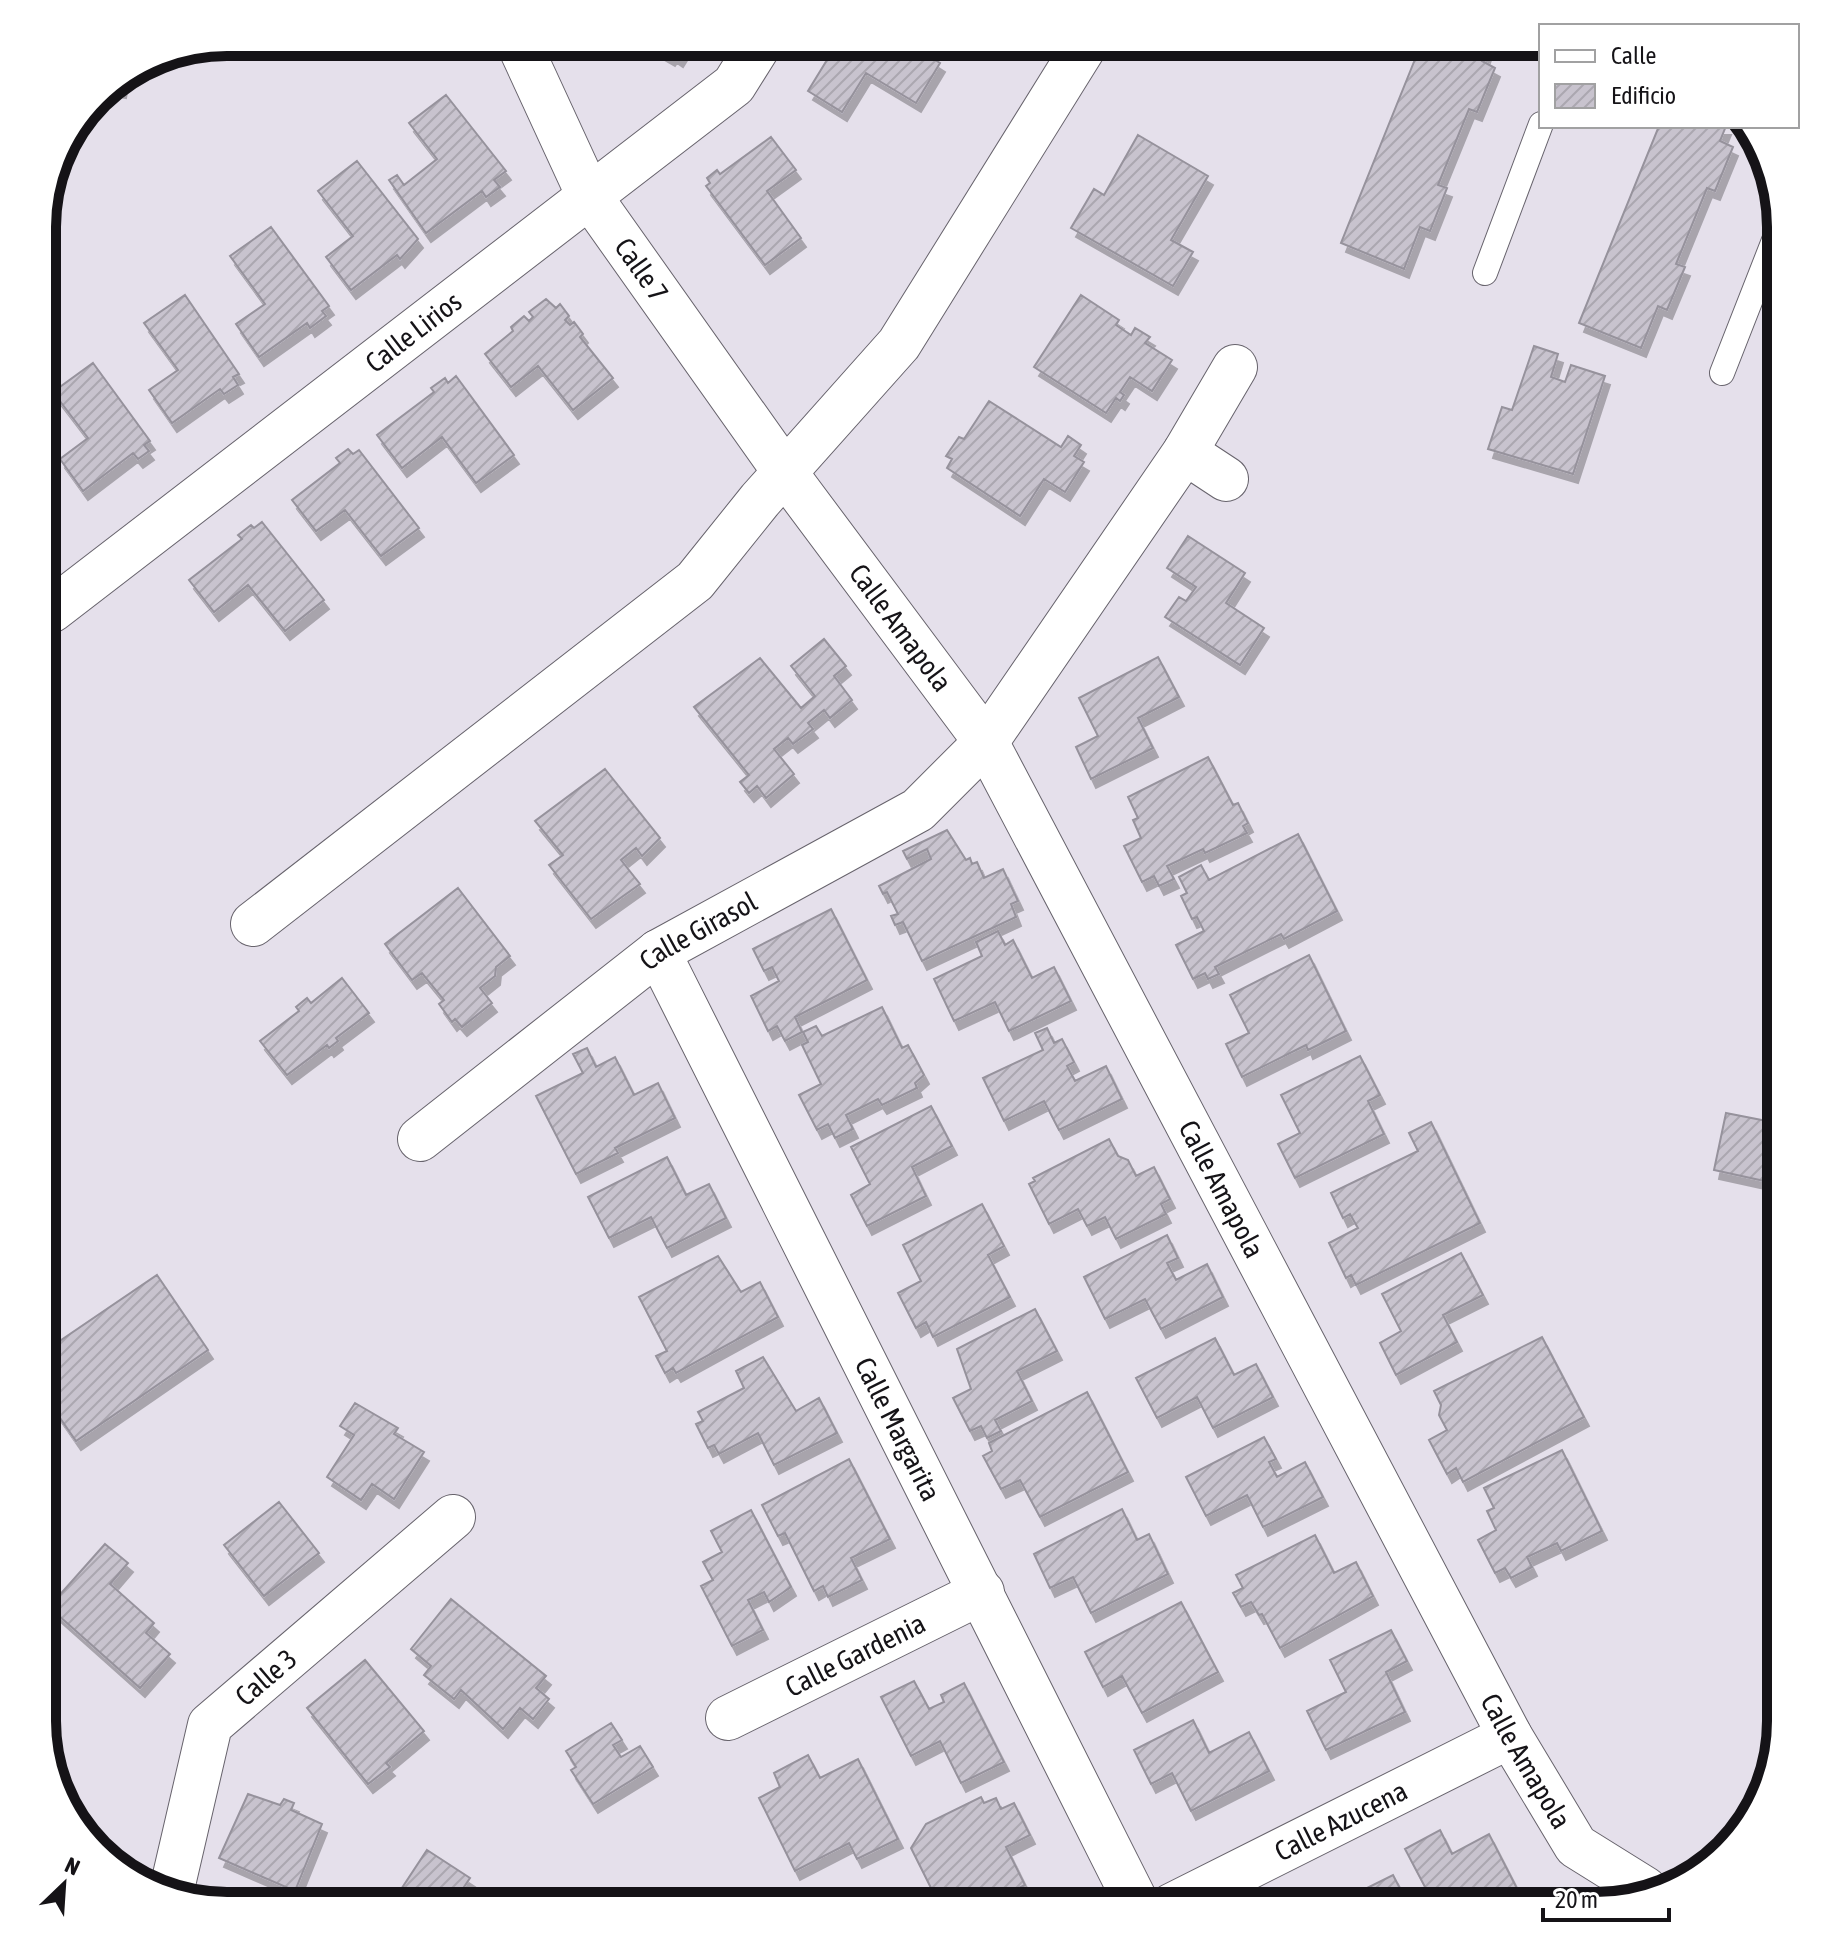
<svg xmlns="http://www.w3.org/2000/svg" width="1823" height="1948" font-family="'Asap Condensed',sans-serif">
	<defs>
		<pattern id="building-hatch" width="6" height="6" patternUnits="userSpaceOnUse" patternTransform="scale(2)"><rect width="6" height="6" fill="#c8c3ce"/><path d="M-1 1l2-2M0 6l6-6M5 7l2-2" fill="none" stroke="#aba7b0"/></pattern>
		<filter id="shadow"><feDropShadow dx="5" dy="9" stdDeviation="0" flood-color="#0004"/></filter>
	</defs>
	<rect width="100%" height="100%" fill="#e5e0eb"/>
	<path fill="url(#building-hatch)" stroke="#96929c" stroke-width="2" filter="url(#shadow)" d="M644 42H688L678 58 672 54 670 57Z
		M838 42H907L940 63 916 103 866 73 842 112 808 91Z
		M1422 42H1490L1482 61 1495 68 1477 112 1469 109 1438 185 1447 188 1430 231 1420 227 1404 269 1341 243Z
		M123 77 121 89 107 87Z
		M446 95 506 171 494 180 500 187 486 197 482 191 426 233 389 180 397 175 404 185 437 159 409 123Z
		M1659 126H1726L1720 141 1733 147 1715 191 1707 188 1676 264 1685 267 1667 310 1658 306 1641 348 1579 323Z
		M1138 135 1208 176 1171 240 1193 252 1173 286 1071 228 1094 189 1104 195Z
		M771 137 796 170 767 191 801 238 765 265 706 186 710 183 707 178 717 170 720 174Z
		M357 161 418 239 400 259 397 255 351 290 326 257 353 236 318 191Z
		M271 227 329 306 322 311 326 316 310 328 307 323 259 357 236 324 265 304 230 256Z
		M185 295 239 374 233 377 238 385 224 394 220 389 172 423 149 390 178 370 144 323Z
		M1081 295 1119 320 1116 325 1131 335 1135 328 1150 337 1145 343 1172 360 1152 391 1130 377 1120 392 1124 395 1120 401 1116 398 1106 413 1034 367Z
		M546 299 556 308 560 304 569 316 565 320 570 325 574 322 583 334 580 337 613 378 573 410 538 366 511 387 485 354 513 331 511 327 524 316 529 321 533 317 529 312Z
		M1534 346 1558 354 1551 377 1565 382 1571 365 1605 376 1573 474 1488 449 1502 407 1512 410Z
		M93 363 150 441 144 445 149 451 138 459 133 453 83 491 60 459 88 438 53 392Z
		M456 376 514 455 476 483 442 437 402 468 377 435 434 392 431 388 445 378 448 383Z
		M989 401 1061 447 1068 436 1081 445 1074 456 1084 462 1065 492 1044 479 1020 516 947 468 952 459 946 456 959 437 964 439Z
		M348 449 353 454 359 450 419 528 381 556 345 510 316 531 292 500 340 463 336 458Z
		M262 522 324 600 285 631 248 585 214 612 189 580 242 539 238 535 251 525 254 528Z
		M1188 536 1245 573 1226 603 1264 628 1240 665 1165 617 1179 597 1186 601 1196 587 1167 568Z
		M824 639 846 666 834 676 852 700 830 718 824 710 808 723 813 729 793 744 788 738 774 749 794 774 766 798 757 786 749 793 740 782 749 775 694 707 760 658 801 708 815 696 791 666Z
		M1158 657 1179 697 1138 718 1153 748 1091 779 1076 747 1098 736 1079 698Z
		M1208 757 1233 805 1238 803 1248 823 1243 826 1247 833 1205 853 1203 849 1167 866 1174 879 1159 886 1154 876 1142 882 1124 846 1141 838 1133 820 1138 818 1128 797Z
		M605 769 660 838 642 856 636 848 621 860 640 884 591 919 549 865 563 855 535 821Z
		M947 830 966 860 970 858 972 864 977 862 984 878 1003 869 1018 901 1011 904 1016 917 922 961 903 922 895 925 891 916 898 914 887 892 883 894 879 886 931 859 927 849 907 859 903 851Z
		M1298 834 1337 911 1284 939 1281 934 1215 967 1219 974 1208 979 1205 973 1193 979 1176 945 1204 931 1197 917 1192 919 1181 896 1187 893 1179 877 1201 865 1209 880Z
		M458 888 510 956 496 967 495 976 480 988 492 1003 462 1027 455 1019 452 1022 439 1004 444 1000 422 973 412 980 385 944Z
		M831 909 867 980 795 1017 802 1032 785 1041 777 1026 768 1031 751 996 779 981 772 967 764 971 753 949Z
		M998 931 1005 945 1013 940 1032 978 1054 967 1071 1001 1009 1031 995 1002 954 1021 934 979 982 956 976 942Z
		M1309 955 1346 1031 1308 1050 1306 1045 1242 1077 1226 1044 1249 1033 1230 995Z
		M342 978 369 1013 336 1038 338 1041 329 1048 327 1045 287 1075 260 1041 299 1011 296 1007 307 998 311 1003Z
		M882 1007 902 1048 908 1045 924 1075 915 1083 917 1088 882 1105 878 1099 846 1115 853 1129 835 1138 828 1124 817 1130 799 1095 821 1084 802 1045 808 1042 803 1032 816 1026 822 1036Z
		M1047 1028 1054 1043 1062 1039 1074 1062 1067 1066 1075 1081 1106 1066 1122 1099 1059 1130 1044 1101 1004 1121 983 1078 1043 1050 1035 1033Z
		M587 1048 596 1067 615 1057 634 1095 658 1083 675 1118 615 1148 618 1153 576 1174 536 1096 583 1073 573 1054Z
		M1360 1056 1380 1095 1368 1101 1384 1134 1295 1178 1278 1144 1300 1133 1281 1095Z
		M931 1106 952 1146 912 1167 926 1196 867 1226 851 1195 870 1184 851 1147Z
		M1726 1113 1777 1123 1778 1116 1781 1117 1778 1184 1714 1170Z
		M1431 1122 1480 1223 1356 1285 1351 1275 1346 1278 1329 1243 1358 1228 1350 1214 1343 1218 1331 1193 1418 1151 1409 1133Z
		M1109 1139 1118 1156 1128 1160 1136 1176 1154 1167 1170 1199 1161 1204 1166 1214 1116 1239 1105 1217 1087 1226 1078 1209 1049 1224 1029 1184 1035 1181 1033 1178Z
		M667 1157 686 1195 709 1184 726 1218 667 1248 651 1217 609 1238 588 1197Z
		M982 1204 1004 1246 988 1255 1010 1297 933 1337 926 1322 916 1328 898 1293 921 1281 903 1245Z
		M1167 1235 1178 1258 1167 1263 1176 1280 1207 1264 1223 1297 1161 1329 1145 1299 1105 1319 1084 1277Z
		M1461 1253 1483 1295 1443 1315 1457 1342 1396 1375 1380 1343 1401 1331 1382 1294Z
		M718 1256 741 1292 760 1282 778 1317 676 1373 673 1368 665 1373 656 1356 667 1351 639 1297Z
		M157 1275 208 1350 76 1441 42 1392V1353Z
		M1035 1309 1057 1351 1017 1371 1032 1401 995 1420 1001 1431 987 1438 981 1426 970 1431 953 1398 971 1389 957 1349Z
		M1542 1337 1584 1417 1463 1482 1456 1468 1447 1474 1429 1440 1447 1430 1439 1415 1441 1405 1434 1391Z
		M1215 1338 1234 1375 1256 1364 1273 1397 1213 1428 1197 1397 1157 1418 1136 1378Z
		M763 1357 796 1411 819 1398 837 1433 774 1465 758 1433 719 1454 714 1445 708 1448 696 1424 703 1421 698 1412 744 1388 736 1371Z
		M1087 1392 1128 1472 1040 1517 1020 1480 1001 1489 983 1456 992 1451 989 1443Z
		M355 1403 398 1428 394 1434 424 1452 394 1499 372 1484 361 1500 327 1477 354 1435 340 1426Z
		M1264 1437 1276 1459 1269 1462 1277 1477 1305 1462 1323 1497 1263 1527 1247 1495 1206 1516 1186 1477Z
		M1562 1450 1602 1531 1561 1551 1557 1543 1527 1557 1532 1567 1511 1578 1505 1568 1495 1573 1478 1540 1496 1530 1487 1511 1494 1508 1484 1488Z
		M849 1459 890 1539 851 1558 862 1580 828 1597 823 1586 814 1591 785 1533 778 1536 762 1505Z
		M279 1502 319 1553 264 1596 224 1545Z
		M1122 1509 1137 1540 1149 1534 1168 1574 1091 1613 1073 1577 1050 1588 1034 1554Z
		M751 1510 791 1587 769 1602 764 1592 748 1600 763 1630 732 1646 701 1586 713 1580 703 1562 722 1552 711 1531Z
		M1315 1535 1334 1573 1356 1562 1373 1596 1280 1648 1262 1614 1259 1615 1251 1602 1241 1607 1233 1593 1243 1588 1236 1575Z
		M105 1544 128 1563 110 1584 154 1623 146 1633 170 1654 140 1688 49 1607Z
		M451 1599 546 1676 536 1688 549 1699 533 1719 520 1708 503 1729 461 1690 454 1699 424 1675 431 1666 411 1649Z
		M1181 1602 1218 1672 1142 1713 1122 1676 1103 1687 1085 1652Z
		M1391 1630 1407 1661 1386 1672 1405 1712 1326 1750 1307 1711 1346 1692 1330 1660Z
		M365 1660 424 1731 386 1763 390 1767 368 1784 307 1708Z
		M914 1681 929 1709 944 1702 941 1695 964 1683 1004 1762 961 1783 940 1741 911 1756 881 1697Z
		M1193 1720 1209 1753 1249 1732 1269 1771 1191 1811 1172 1773 1151 1784 1134 1750Z
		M611 1723 622 1740 613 1745 621 1757 640 1746 653 1767 593 1804 571 1770 576 1767 566 1751Z
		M808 1755 820 1778 858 1759 898 1839 857 1859 849 1843 795 1871 759 1798 780 1787 774 1773Z
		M248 1794 280 1805 284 1799 294 1803 291 1810 322 1824 295 1891 219 1858Z
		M981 1797 984 1803 996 1798 1001 1809 1014 1803 1030 1835 1006 1847 1025 1885 984 1906H940L911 1848 926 1824Z
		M1440 1830 1452 1854 1489 1834 1526 1906H1435L1405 1849Z
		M427 1850 470 1878 451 1906H396L392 1903Z
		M116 1856 135 1871 131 1876 113 1860Z
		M1393 1875 1409 1906H1367L1359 1892Z"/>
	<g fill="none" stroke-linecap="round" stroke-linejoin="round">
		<defs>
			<path id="service" d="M1485 273 1541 124
				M1722 373 1780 225"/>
			<g id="minor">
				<path id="s1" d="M518 42 588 194 792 482 986 742 1510 1736 1576 1846 1645 1889"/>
				<path d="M1185 452 1226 479"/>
				<path id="s2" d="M52 610 734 85 761 42"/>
				<path d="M253 924 695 581 760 500 899 344 1087 42"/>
				<path id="s3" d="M658 952 1138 1906"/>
				<path id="s4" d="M420 1139 658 952 918 810 986 742 1185 452 1235 367"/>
				<path id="s5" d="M728 1718 982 1592"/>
				<path id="s6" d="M171 1893 210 1725 453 1517"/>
				<path id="s7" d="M1171 1906 1510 1736"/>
			</g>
		</defs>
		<use href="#service" stroke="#67636c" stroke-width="26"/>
		<use href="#minor" stroke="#67636c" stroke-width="46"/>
		<use href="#service" stroke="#fff" stroke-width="24"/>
		<use href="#minor" stroke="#fff" stroke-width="44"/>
	</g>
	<g text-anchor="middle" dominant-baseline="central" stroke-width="6" stroke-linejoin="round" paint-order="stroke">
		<g font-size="28" fill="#151317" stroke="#fff">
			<text stroke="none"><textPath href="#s1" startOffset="260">Calle 7</textPath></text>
			<text stroke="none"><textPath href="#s2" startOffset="456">Calle Lirios</textPath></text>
			<text stroke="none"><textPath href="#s1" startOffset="702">Calle Amapola</textPath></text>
			<text stroke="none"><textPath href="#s4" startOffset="348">Calle Girasol</textPath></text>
			<text stroke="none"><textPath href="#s1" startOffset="1350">Calle Amapola</textPath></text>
			<text stroke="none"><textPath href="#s3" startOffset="534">Calle Margarita</textPath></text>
			<text stroke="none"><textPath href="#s5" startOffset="142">Calle Gardenia</textPath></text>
			<text stroke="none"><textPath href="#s6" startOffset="246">Calle 3</textPath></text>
			<text stroke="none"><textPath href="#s1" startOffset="1998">Calle Amapola</textPath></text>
			<text stroke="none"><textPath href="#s7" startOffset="190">Calle Azucena</textPath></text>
		</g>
	</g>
	<path d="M0 0H1823V1948H0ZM227 56H1596A171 171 0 0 1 1767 227V1721A171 171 0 0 1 1596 1892H227A171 171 0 0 1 56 1721V227A171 171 0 0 1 227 56Z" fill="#fff" fill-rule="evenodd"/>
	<path fill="none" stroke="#151317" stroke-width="10" d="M227 56H1596A171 171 0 0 1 1767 227V1721A171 171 0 0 1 1596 1892H227A171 171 0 0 1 56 1721V227A171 171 0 0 1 227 56Z"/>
	<rect x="1539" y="24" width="260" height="104" fill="#ffffff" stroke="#a1a1a2" stroke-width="2"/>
	<rect x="1555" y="50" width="40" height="12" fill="#ffffff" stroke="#a1a1a2" stroke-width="2"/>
	<text x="1611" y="64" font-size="24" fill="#151317">Calle</text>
	<rect x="1555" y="84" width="40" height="24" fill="url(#building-hatch)" stroke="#a1a1a2" stroke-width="2"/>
	<text x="1611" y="104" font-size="24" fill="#151317">Edificio</text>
	<g transform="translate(64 1884) rotate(25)" stroke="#ffffff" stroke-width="6" paint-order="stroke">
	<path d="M0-6L14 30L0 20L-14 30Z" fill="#151317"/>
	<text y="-12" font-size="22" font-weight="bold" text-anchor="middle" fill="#151317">N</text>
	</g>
	<path d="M1543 1908v12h126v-12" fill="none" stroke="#151317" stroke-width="4"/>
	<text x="1555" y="1908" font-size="24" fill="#151317" stroke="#ffffff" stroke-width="6" paint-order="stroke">20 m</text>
</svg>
